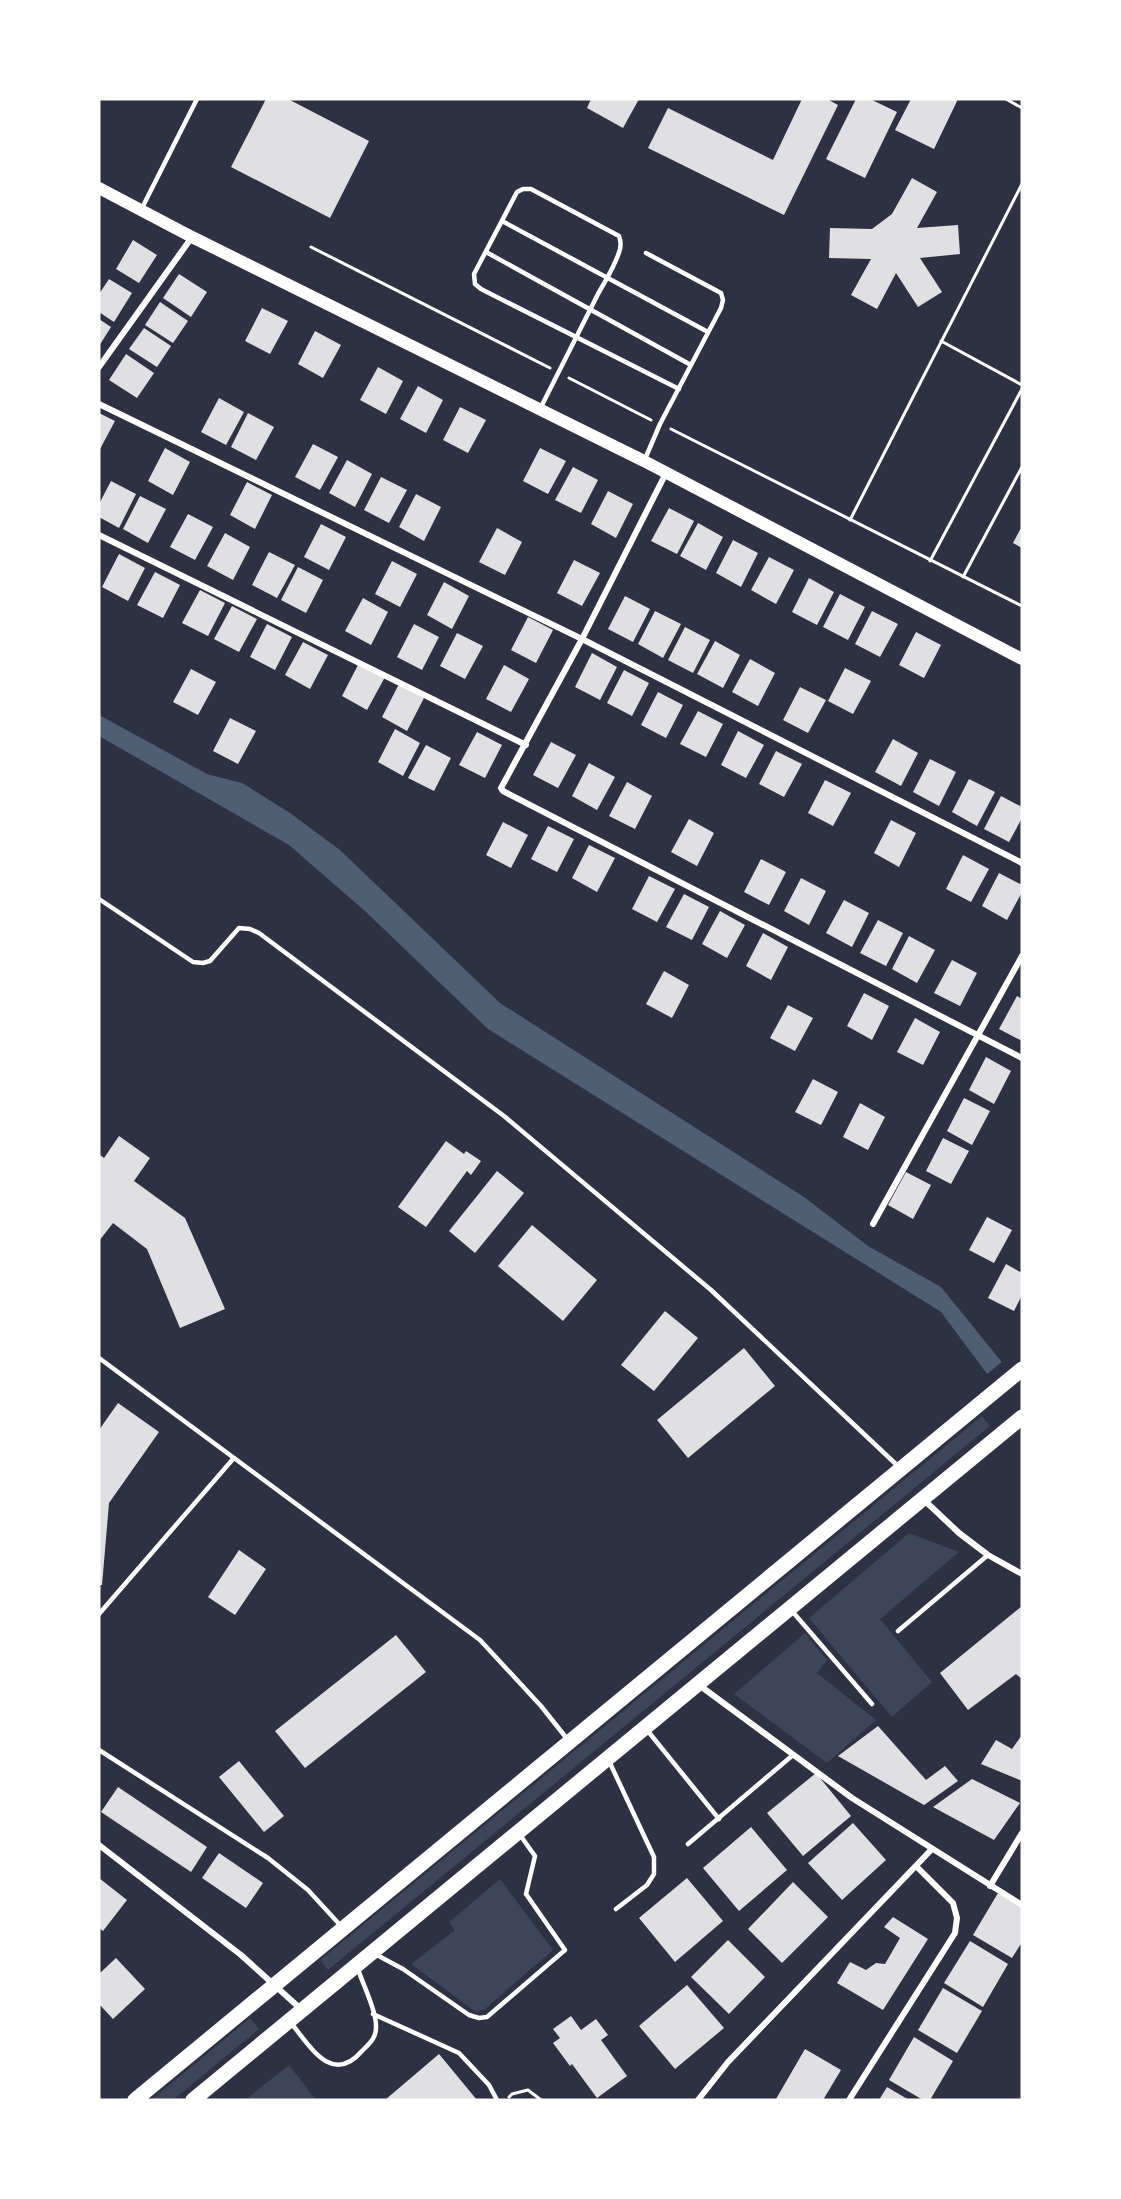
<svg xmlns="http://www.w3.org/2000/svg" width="1121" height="2199" font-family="'PT Serif',serif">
	<rect width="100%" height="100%" fill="#2d3142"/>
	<path fill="#3c4559" d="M982 1416 990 1426 328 1970 320 1960Z
		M909 1533 959 1552 880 1619 932 1682 892 1717 809 1618Z
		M805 1633 827 1660 817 1673 876 1720 827 1763 734 1694Z
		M500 1879 553 1950 485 2009 476 2012 411 1964 455 1930 449 1922Z
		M250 2018 259 2029 173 2100H151Z
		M289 2065 316 2100H245Z"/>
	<path fill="#4f5d75" d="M99 715 207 774 242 783 290 813 340 850 500 1003 804 1197 868 1246 941 1287 1022 1387V1421L941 1312 488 1029 365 911 289 845 99 736Z"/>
	<path fill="#2d3142" d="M1004 1360 1022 1382V1424L985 1376Z"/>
	<path fill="#e0e0e3" d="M266 99H288L369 141 330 218 231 167Z
		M591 99H639L623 128 587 108Z
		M802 99H827L838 105 784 215 648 148 668 108 773 160Z
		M856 99H870L897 112 865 178 826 159Z
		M911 99H958L934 149 895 130Z
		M912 178 937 192 917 228 958 225 960 254 920 258 942 292 918 307 896 273 877 309 851 295 871 259 829 258 830 228 872 229 892 214Z
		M133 240 157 255 139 283 116 269Z
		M179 274 207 292 191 317 163 298Z
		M109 279 132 293 114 322 99 312V294Z
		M160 302 188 321 173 343 145 325Z
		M262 308 288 321 270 354 245 341Z
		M99 319 111 327 99 346Z
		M144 328 171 346 157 367 129 349Z
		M315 331 341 345 323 378 298 364Z
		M126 354 154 373 137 398 109 380Z
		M378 367 403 381 386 414 360 400Z
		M418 386 443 400 426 433 400 419Z
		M219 398 244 412 226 445 201 432Z
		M460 407 486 420 468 453 443 440Z
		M99 413 115 421 99 451Z
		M248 413 274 427 256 460 231 447Z
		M313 444 338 457 320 490 295 477Z
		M165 448 190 462 173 495 148 481Z
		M540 448 566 461 548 494 523 481Z
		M347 460 372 474 355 507 329 493Z
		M573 467 598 480 581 513 555 500Z
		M381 477 407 490 389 523 364 510Z
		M111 481 136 494 119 528 99 517V504Z
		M247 482 272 495 255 529 230 515Z
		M608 491 633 504 616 538 591 524Z
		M416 494 441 507 424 541 399 527Z
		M140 496 166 509 148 543 123 529Z
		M669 508 694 521 677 554 651 541Z
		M188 514 213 527 195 560 170 547Z
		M698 523 723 537 706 570 680 556Z
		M321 524 346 537 329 570 304 557Z
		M1022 526V548L1013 543Z
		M497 528 522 542 505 575 479 562Z
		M225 533 250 547 233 580 207 566Z
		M733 540 758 553 741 587 716 573Z
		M269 552 295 565 277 598 252 585Z
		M119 554 145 568 128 601 102 587Z
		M769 557 794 570 776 604 751 590Z
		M574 560 600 573 582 606 557 593Z
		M392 561 417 574 400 607 375 594Z
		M298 567 323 580 306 613 281 600Z
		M155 572 180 585 163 618 137 605Z
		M809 578 834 592 817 625 792 612Z
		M444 582 469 596 452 629 427 615Z
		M200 590 225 603 208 636 182 623Z
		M840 594 865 607 848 640 823 627Z
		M625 596 650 609 633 642 608 629Z
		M363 598 388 612 371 645 345 631Z
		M232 606 257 619 239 652 214 639Z
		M655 611 681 624 663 658 638 644Z
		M872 611 898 624 880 657 855 644Z
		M528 617 553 630 536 663 511 650Z
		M267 624 292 637 275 670 250 657Z
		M414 624 439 637 422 670 397 657Z
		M685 627 710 640 693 673 668 660Z
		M916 632 941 645 924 678 899 665Z
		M457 633 483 646 465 679 440 666Z
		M715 641 740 655 723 688 697 674Z
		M303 642 328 655 310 689 285 675Z
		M592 653 617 667 600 700 575 687Z
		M750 659 775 673 758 706 732 692Z
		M359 663 385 677 367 710 342 696Z
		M504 665 529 679 511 712 486 699Z
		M845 668 871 681 853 714 828 701Z
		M191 669 216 682 198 715 173 702Z
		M624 670 649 683 632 716 607 703Z
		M399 684 424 698 407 731 382 717Z
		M800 687 826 700 808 733 783 720Z
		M658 692 683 705 666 738 641 725Z
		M698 711 723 724 706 757 680 744Z
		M230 718 256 731 238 764 213 751Z
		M395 729 420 743 403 776 378 762Z
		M738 731 764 745 746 778 721 765Z
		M477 732 502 745 485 778 459 765Z
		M893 739 918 753 901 786 875 772Z
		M551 742 576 755 558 788 533 775Z
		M426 745 451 758 434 791 408 778Z
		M776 751 802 764 784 797 759 784Z
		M930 759 956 772 939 806 913 792Z
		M589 763 615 777 597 810 572 796Z
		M969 779 995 792 977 826 952 812Z
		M825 780 851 793 833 826 808 813Z
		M627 782 652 796 635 829 609 816Z
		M1001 796 1022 807V818L1009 842 984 829Z
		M689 819 714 833 697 866 671 852Z
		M891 820 916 833 899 867 874 853Z
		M503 822 528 835 511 868 486 855Z
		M548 826 574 839 557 872 531 859Z
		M589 845 615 858 597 892 572 878Z
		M963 855 989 869 971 902 946 889Z
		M761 859 786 872 769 905 744 892Z
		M999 873 1022 885V892L1007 920 982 906Z
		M649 876 675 889 657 922 632 909Z
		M801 878 826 891 809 925 784 911Z
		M684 894 709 907 692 940 666 927Z
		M844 900 869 913 852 947 826 933Z
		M720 911 745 925 727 958 702 944Z
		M878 920 903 933 886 966 860 953Z
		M763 933 788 947 771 980 746 966Z
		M909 936 935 950 917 983 892 969Z
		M952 960 977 973 960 1006 934 993Z
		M664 971 689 985 672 1018 646 1004Z
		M864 993 889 1006 872 1040 847 1026Z
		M1017 996 1022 999V1041L999 1029Z
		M788 1005 813 1018 795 1051 770 1038Z
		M915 1018 940 1032 923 1065 897 1052Z
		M986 1057 1011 1071 994 1104 969 1090Z
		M813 1079 838 1092 821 1125 795 1112Z
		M964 1098 990 1111 972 1145 947 1131Z
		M860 1103 885 1117 868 1150 843 1137Z
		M119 1136 150 1158 134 1181 185 1218 225 1309 180 1328 147 1249 113 1223 99 1241V1154L104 1158Z
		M943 1138 969 1151 951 1184 926 1171Z
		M446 1141 464 1154 466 1151 481 1161 471 1175 467 1171 426 1227 398 1207Z
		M497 1171 524 1193 475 1253 449 1231Z
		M906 1172 931 1185 913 1219 888 1205Z
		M987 1217 1012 1230 994 1263 969 1250Z
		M532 1225 597 1280 563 1321 498 1266Z
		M1006 1264 1022 1273V1295L1014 1311 988 1298Z
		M665 1311 698 1338 654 1391 621 1365Z
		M744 1348 775 1386 688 1458 657 1420Z
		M118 1403 159 1432 109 1503 102 1585H99V1430Z
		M239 1550 266 1569 235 1615 208 1597Z
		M1022 1606V1679L1016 1674 968 1710 940 1673Z
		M396 1635 426 1672 305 1768 275 1731Z
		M878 1726 926 1780 945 1766 958 1781 924 1805 838 1756Z
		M1022 1735V1781L981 1764 996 1740 1012 1749Z
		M239 1761 284 1816 264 1832 219 1777Z
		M816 1773 851 1816 803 1856 767 1813Z
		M972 1779 1020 1803 994 1840 933 1807Z
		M118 1787 207 1847 191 1872 101 1812Z
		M853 1823 886 1860 842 1900 808 1863Z
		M751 1827 787 1870 739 1911 703 1868Z
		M219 1853 263 1883 246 1908 202 1878Z
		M99 1878 127 1900 103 1931 99 1928Z
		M687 1878 723 1921 675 1962 639 1918Z
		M793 1882 828 1917 782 1963 748 1929Z
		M998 1893 1022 1907V1942L1012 1958 973 1935Z
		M893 1917 928 1939 883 2010 837 1983 850 1962 866 1970 876 1963 885 1964 900 1938 884 1927Z
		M728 1940 765 1977 729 2014 691 1977Z
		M970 1941 1008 1964 983 2007 944 1983Z
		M116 1958 145 1989 113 2019 99 2004V1974Z
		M687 1985 724 2028 675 2069 639 2026Z
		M943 1988 982 2011 957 2053 918 2030Z
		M571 2016 581 2030 596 2019 608 2035 601 2040 627 2076 597 2098 572 2064 570 2066 553 2043 560 2038 553 2029Z
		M914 2037 953 2061 930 2100H923L889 2080Z
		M805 2049 841 2070 823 2100H778L776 2099Z
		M439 2054 477 2100H385Z
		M887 2087 909 2100H879Z"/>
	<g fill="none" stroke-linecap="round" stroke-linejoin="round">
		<path stroke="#fff" stroke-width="3" d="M1006 99 1022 108
			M311 247 550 368
			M941 341 1022 385
			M569 378 651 420
			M671 429 1022 606
			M850 520 1022 184
			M930 561 1022 389
			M963 577 1022 467
			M509 2097 512 2094 528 2090 541 2100"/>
		<path stroke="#fff" stroke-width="4.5" d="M142 208 197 99
			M502 221 708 332
			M486 252 691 365
			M540 409C559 371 578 334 597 296 605 281 616 265 620 249 621 244 621 241 619 236L531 189H523L517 192 474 274 475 284 481 289 679 389
			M645 459 660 424 721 308 723 300 721 293 646 253
			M99 899 193 962 203 963 210 961 239 928 250 929 259 933 504 1116 711 1290 899 1467
			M99 1358 480 1640 541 1706 568 1740
			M792 1611 872 1704
			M99 1614 233 1459
			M898 1631 988 1555
			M647 1730 719 1819
			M99 1750 268 1858 308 1890 341 1926
			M609 1761 654 1857V1874L647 1885 616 1909
			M688 1844 793 1755
			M375 1954 403 1969 469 2015 479 2018 487 2017 565 1950 526 1894 535 1856 520 1835
			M373 2014 459 2053 489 2085 497 2100
			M291 2023C310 2046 332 2086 362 2051 369 2044 376 2038 376 2028 377 2012 363 1985 358 1969"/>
		<path stroke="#fff" stroke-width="6" d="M99 367 192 237
			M99 404 582 639 1022 863
			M666 473 582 639 501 788 503 791 1022 1058
			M99 535 526 745
			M873 1224 1022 956
			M923 1499 959 1533 988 1555 1022 1574
			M699 1685 852 1798 1022 1905
			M99 1845 241 1955 302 2010
			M990 1886 1022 1833
			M698 2100 728 2062 931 1850
			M849 2100 955 1933 957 1918 953 1903 916 1866"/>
		<path stroke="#fff" stroke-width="12" d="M99 188 192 237 644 461 1022 659"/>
		<path stroke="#fff" stroke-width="15" d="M135 2100 1022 1369
			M193 2100 1022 1417"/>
	</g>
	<rect width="1121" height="2199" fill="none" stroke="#ffffff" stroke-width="201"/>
</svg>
